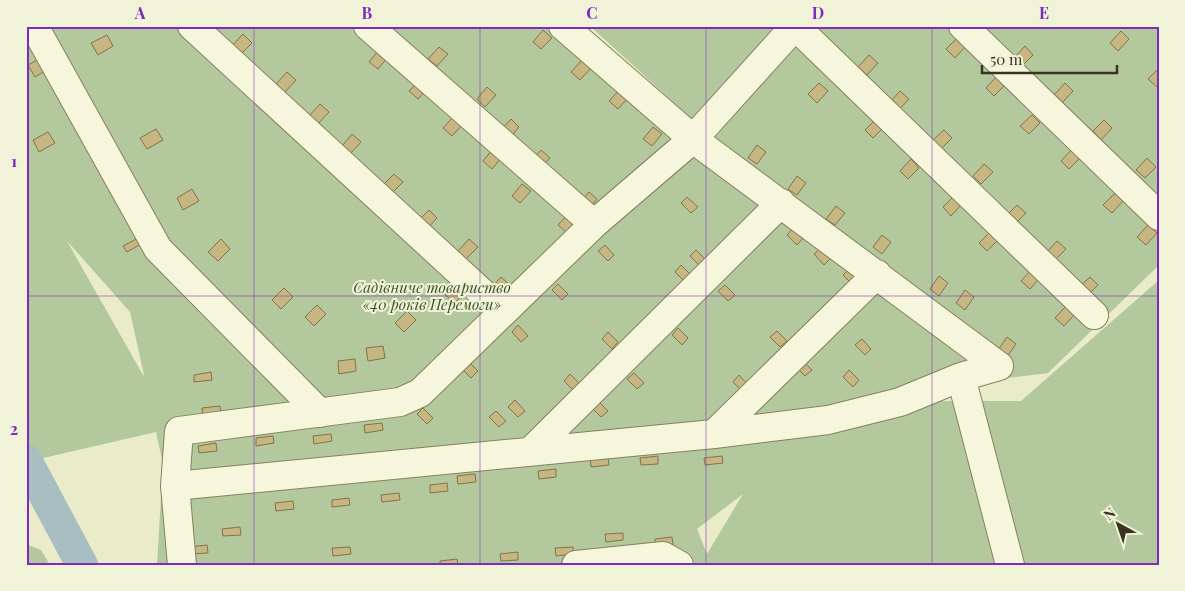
<svg xmlns="http://www.w3.org/2000/svg" width="1185" height="591" font-family="'Playfair Display',serif">
	<rect width="100%" height="100%" fill="#e9ebc9"/>
	<path fill="#b4c89d" fill-rule="evenodd" d="M26 26H577L695 130 789 26H1159V265L1048 373 937 387 868 401 823 435 926 401H1021L1159 280V565H157L163 464 156 432 26 462ZM67 241 130 312 144 375H143ZM743 494 707 554 697 529Z
		M590 26H779L694 121Z
		M26 544 41 550 50 565H26Z"/>
	<g fill="none" stroke-linecap="round" stroke-linejoin="round">
		<path stroke="#a9bec0" stroke-width="32" d="M26 460 82 565"/>
	</g>
	<path fill="#c6b682" stroke="#837447" d="M543 30 552 38 541 49 533 42Z
		M1121 31 1129 39 1118 51 1110 43Z
		M243 34 252 43 241 54 232 46Z
		M107 35 113 46 98 55 91 43Z
		M957 38 966 46 955 58 946 49Z
		M1025 46 1033 55 1022 66 1014 58Z
		M439 47 448 54 437 66 428 59Z
		M379 50 388 57 378 69 369 62Z
		M869 55 878 63 867 75 858 67Z
		M44 56 50 68 35 77 28 65Z
		M582 60 591 68 580 80 571 72Z
		M1159 68V85L1157 87 1148 79Z
		M287 72 296 80 285 92 276 84Z
		M997 76 1005 85 994 96 986 88Z
		M420 80 429 87 418 99 409 91Z
		M819 83 828 91 817 103 808 94Z
		M1065 83 1073 91 1062 103 1054 95Z
		M487 87 496 95 485 107 477 99Z
		M620 89 629 97 618 109 609 101Z
		M900 91 909 99 898 111 889 103Z
		M320 104 329 112 318 124 309 116Z
		M1032 115 1040 123 1029 134 1020 126Z
		M454 116 463 124 452 136 443 128Z
		M511 119 519 127 509 139 500 131Z
		M876 119 884 127 873 138 865 130Z
		M1104 120 1112 128 1101 140 1093 131Z
		M653 127 662 134 652 146 643 139Z
		M156 129 163 140 147 149 140 138Z
		M944 130 952 138 941 149 932 141Z
		M48 132 55 143 39 152 33 140Z
		M352 134 361 142 350 154 342 146Z
		M757 145 766 152 757 164 748 158Z
		M493 149 502 157 492 169 483 161Z
		M1072 149 1080 158 1069 169 1061 161Z
		M541 150 550 158 539 170 530 162Z
		M1147 158 1156 167 1145 178 1136 170Z
		M911 159 919 168 908 179 900 171Z
		M984 164 993 172 981 184 973 176Z
		M394 174 403 182 392 193 383 185Z
		M797 176 806 183 797 195 788 189Z
		M522 184 531 191 520 203 512 196Z
		M192 189 199 201 183 210 177 198Z
		M589 192 597 199 587 211 578 204Z
		M1115 193 1123 201 1112 213 1103 205Z
		M954 196 962 204 951 216 943 207Z
		M687 197 698 207 691 213 681 203Z
		M1017 205 1026 213 1015 224 1006 216Z
		M836 206 845 213 835 225 826 219Z
		M429 210 437 218 427 229 418 221Z
		M569 213 578 221 567 233 558 225Z
		M1148 225 1157 233 1146 245 1137 237Z
		M793 228 803 238 797 245 787 235Z
		M990 232 998 240 987 251 979 243Z
		M882 235 891 242 882 254 873 247Z
		M138 238 141 244 127 252 123 246Z
		M221 239 230 249 218 261 208 252Z
		M469 239 478 247 466 259 458 251Z
		M1057 241 1066 249 1054 261 1046 253Z
		M605 245 614 255 608 261 598 251Z
		M821 248 831 258 824 265 814 254Z
		M696 250 706 260 700 266 690 256Z
		M681 265 691 275 685 282 675 272Z
		M849 269 859 279 853 285 843 275Z
		M1032 269 1041 277 1030 289 1021 281Z
		M939 276 948 283 939 296 930 289Z
		M501 277 510 285 499 297 490 289Z
		M1090 277 1098 285 1087 296 1078 288Z
		M457 283 466 292 454 304 445 294Z
		M558 284 568 294 562 300 552 290Z
		M725 285 735 295 728 301 718 291Z
		M284 288 293 297 281 309 272 300Z
		M965 290 974 297 965 310 956 303Z
		M317 305 326 314 314 326 305 317Z
		M1066 306 1075 314 1064 326 1055 318Z
		M407 311 416 320 404 332 395 323Z
		M518 325 528 336 521 342 512 332Z
		M678 328 688 338 682 345 672 335Z
		M777 331 787 341 780 347 770 337Z
		M608 332 618 342 612 349 602 339Z
		M1007 337 1016 344 1007 357 998 350Z
		M862 339 871 349 865 355 855 345Z
		M383 346 385 358 368 361 366 348Z
		M355 359 356 371 339 374 338 361Z
		M802 360 812 370 805 376 795 366Z
		M468 361 478 371 471 378 461 368Z
		M849 370 859 380 853 387 843 377Z
		M211 372 212 380 194 382V375Z
		M634 373 644 383 637 389 627 379Z
		M570 374 580 384 574 391 564 381Z
		M739 375 749 386 743 392 733 382Z
		M515 400 525 411 518 417 508 407Z
		M598 401 608 411 601 417 591 407Z
		M220 406 221 413 203 416 202 408Z
		M423 408 433 418 427 424 417 414Z
		M496 411 506 421 499 427 489 417Z
		M382 423 383 430 365 433 364 425Z
		M331 434 332 441 314 444 313 436Z
		M273 436 274 443 256 446V438Z
		M216 443 217 451 199 453 198 446Z
		M658 456V464L641 465 640 458Z
		M722 456 723 463 705 465 704 458Z
		M608 458 609 465 591 467 590 459Z
		M556 469V477L539 479 538 471Z
		M475 474 476 482 458 484 457 476Z
		M447 483 448 491 430 493V485Z
		M399 493 400 500 382 502 381 495Z
		M349 498 350 505 332 507V500Z
		M293 501 294 509 276 511 275 503Z
		M240 527 241 535 223 536 222 529Z
		M623 533V540L606 542 605 534Z
		M672 537 673 545 655 546V539Z
		M207 545 208 553 190 554V547Z
		M350 547 351 554 333 556 332 548Z
		M573 547V554L556 556 555 548Z
		M518 552V560L501 561 500 554Z
		M457 559 458 565H440V561Z"/>
	<g fill="none" stroke-linecap="round" stroke-linejoin="round">
		<defs>
			<path id="minor" d="M34 26 158 249 320 413
				M192 26 503 312
				M368 26 594 224
				M563 26 693 139 999 366
				M795 26 1094 315
				M963 26 1159 216
				M961 377 1010 565
				M714 434 877 274
				M531 451 781 203
				M175 486 714 434 828 420 900 402 961 377 999 366
				M182 565 175 486 179 431 400 402 420 393 594 224 693 139 795 26
				M576 565 663 556 679 565"/>
		</defs>
		<use href="#minor" stroke="#86815f" stroke-width="30"/>
		<use href="#minor" stroke="#f5f6dc" stroke-width="28"/>
	</g>
	<path fill="none" stroke="#7b2cbf" stroke-width="1" stroke-opacity="0.55" d="M254 26V565M480 26V565M706 26V565M932 26V565M26 296H1159"/>
	<g text-anchor="middle" dominant-baseline="central" stroke-width="4" stroke-linejoin="round" paint-order="stroke">
		<g font-size="15" font-style="italic" fill="#3a522a" stroke="#f1f3d8">
			<text x="432" y="287">Садівниче товариство<tspan x="432" dy="17">«40 років Перемоги»</tspan></text>
		</g>
	</g>
	<rect width="1185" height="591" fill="none" stroke="#f1f3d8" stroke-width="55"/>
	<g transform="translate(1118 524) rotate(320)" stroke="#f1f3d8" stroke-width="4" paint-order="stroke">
	<path d="M0-4L9 19L0 12L-9 19Z" fill="#383421"/>
	<text y="-8" font-size="14" font-weight="bold" text-anchor="middle" fill="#383421">N</text>
	</g>
	<path d="M982 65v8h135v-8" fill="none" stroke="#383421" stroke-width="2.5"/>
	<text x="990" y="65" font-size="15" fill="#383421" stroke="#f1f3d8" stroke-width="4" paint-order="stroke">50 m</text>
	<rect x="28" y="28" width="1130" height="536" fill="none" stroke="#7b2cbf" stroke-width="2"/>
	<g font-size="16" text-anchor="middle" font-weight="bold" fill="#7b2cbf">
		<text x="140" y="19">A</text>
		<text x="367" y="19">B</text>
		<text x="592" y="19">C</text>
		<text x="818" y="19">D</text>
		<text x="1044" y="19">E</text>
		<text x="14" y="167">1</text>
		<text x="14" y="435">2</text>
	</g>
</svg>
